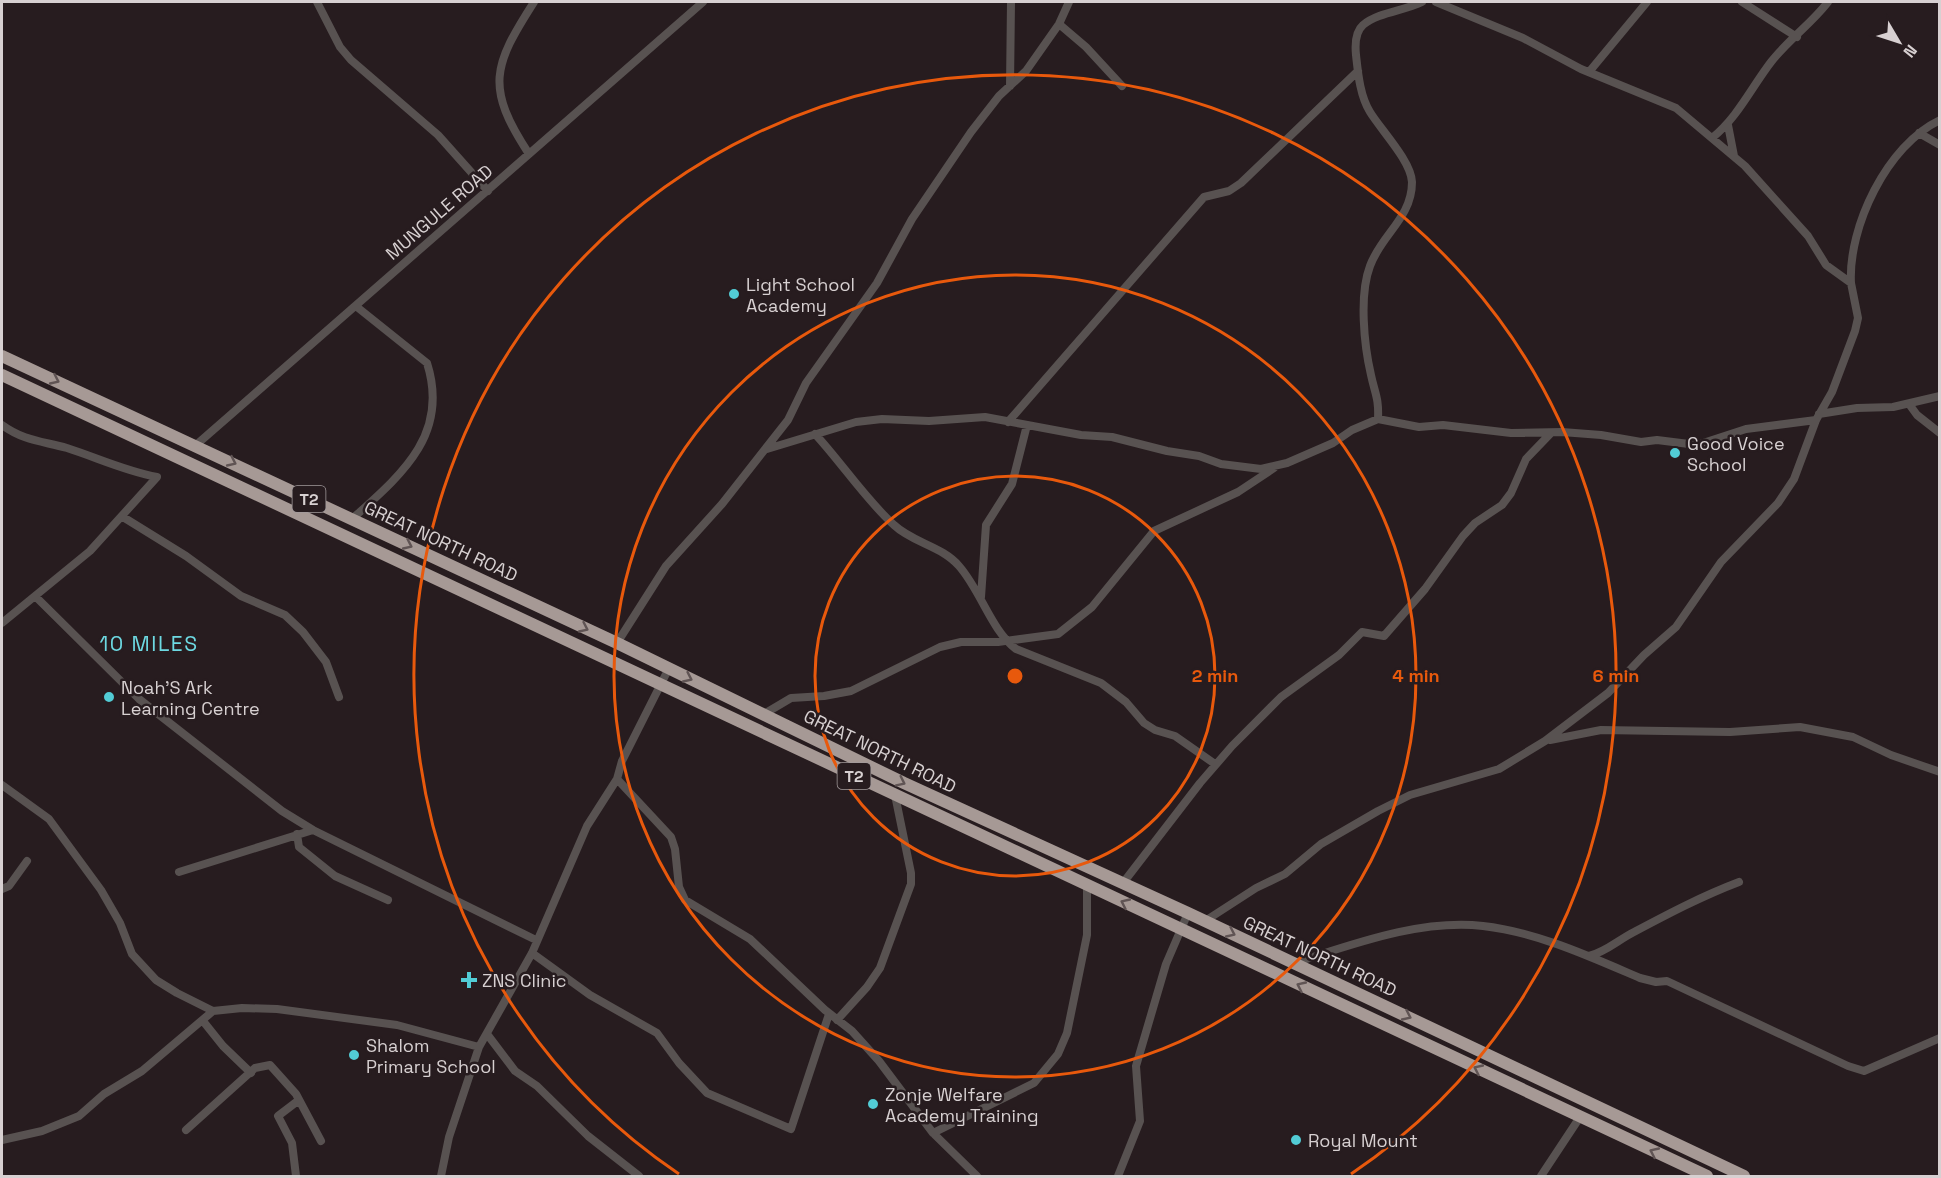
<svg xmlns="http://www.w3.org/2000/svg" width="1941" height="1178" font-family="'Space Grotesk',sans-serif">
	<rect width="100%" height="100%" fill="#271c1f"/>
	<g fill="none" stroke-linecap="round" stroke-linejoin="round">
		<path stroke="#585251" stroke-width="8" d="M317 2 340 47 351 60 438 135 488 191
			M1742 2 1797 37
			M1059 24 1086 47 1122 86
			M1589 72 1647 2
			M1010 86 1011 2
			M1728 125 1734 156
			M1919 133 1940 145
			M1712 138C1738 117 1751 88 1771 62 1788 40 1811 24 1828 2
			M529 154C485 87 493 66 534 2
			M1851 283C1848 227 1887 145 1940 120
			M1909 404 1917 415 1940 433
			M1819 414 1857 408 1893 407 1940 396
			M1378 419C1379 398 1375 394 1371 375 1364 345 1359 295 1370 266 1381 235 1412 218 1412 182 1411 161 1381 130 1370 112 1360 96 1358 73 1356 55 1355 45 1355 32 1363 25 1379 12 1404 11 1422 2
			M1008 422 1204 197 1229 191 1241 183 1358 71
			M2 425C24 441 42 441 67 448 98 458 125 471 157 477L90 551 2 623
			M815 434C841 462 866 500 894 525 913 543 942 546 959 566 981 591 991 630 1016 649L1101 683 1126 702 1144 723 1155 730 1175 736 1215 764
			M196 445 703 2
			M767 449 856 422 882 419 929 421 985 417 1081 435 1112 437 1167 451 1199 456 1221 464 1261 469 1287 463 1333 443 1352 430 1378 419 1419 427 1443 425 1511 433 1562 432 1601 435 1641 442 1657 440 1697 445 1746 429 1816 420
			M123 517 186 556 241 596 285 615 303 632 326 662 339 697
			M352 519C401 475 450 435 427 363L357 307
			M35 596 139 699 282 811 313 830 536 940
			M981 597 986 525 1012 484 1027 425
			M617 643 666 566 722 504 788 420 806 383 877 283 912 219 971 132 999 96 1026 71 1059 24 1069 2
			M764 714 791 698 824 696 851 691 940 647 961 642H998L1058 634 1092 607 1154 531 1238 492 1274 468
			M1550 740 1601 730 1730 732 1800 727 1853 737 1891 755 1940 772
			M617 779 671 837 675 849 679 887 685 900 750 939 825 1010 852 1031 879 1061 933 1133 977 1176
			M2 785 49 819 101 890 120 923 132 954 156 980 177 993 213 1011 242 1008 277 1009 397 1025 479 1047
			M297 834 299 847 335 876 388 900
			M179 872 313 830
			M1123 883 1200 783 1232 746 1281 697 1339 655 1362 632 1384 636 1425 589 1463 536 1475 523 1502 505 1511 493 1526 459 1551 433
			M2 889 9 886 27 861
			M1205 921 1256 888 1285 874 1321 844 1378 811 1410 795 1499 769 1545 741 1608 693 1644 655 1676 627 1721 562 1778 503 1794 479 1816 420 1832 392 1855 331 1858 318 1851 283 1826 265 1808 236 1745 166 1676 108 1581 69 1523 38 1436 2
			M532 953 590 995 657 1033 679 1063 707 1093 791 1129 829 1014
			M1589 956C1606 952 1618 940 1634 932 1668 914 1702 896 1739 882
			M1294 963C1354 944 1420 919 1483 926 1537 932 1591 957 1640 978L1656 982 1667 981 1848 1066 1864 1071 1940 1038
			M837 1020 867 987 880 968 911 884V873L895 795
			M203 1021 223 1046 251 1073
			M487 1034 515 1071 537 1086 588 1136 639 1176
			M186 1130 255 1068 270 1065 296 1094 321 1141
			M933 1133 1034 1083 1058 1054 1067 1033 1087 935V885
			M2 1140 42 1131 79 1116 104 1094 142 1071 213 1011
			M296 1176 292 1143 278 1116 299 1100
			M441 1176 449 1137 479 1047 532 953 587 826 617 779 622 761 669 668
			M1118 1176 1140 1121 1136 1066 1166 964 1188 913
			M1541 1176 1580 1117"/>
		<path stroke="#a69995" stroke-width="12" d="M2 356 617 643 904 783 1188 913 1744 1176
			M2 375 1707 1176"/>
	</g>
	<defs><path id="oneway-chevron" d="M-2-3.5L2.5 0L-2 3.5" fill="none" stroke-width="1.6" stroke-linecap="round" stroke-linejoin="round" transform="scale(1.5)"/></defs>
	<g stroke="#605454">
		<use href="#oneway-chevron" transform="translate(55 380) rotate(25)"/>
		<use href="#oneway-chevron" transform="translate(232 462) rotate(25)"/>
		<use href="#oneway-chevron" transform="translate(408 545) rotate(25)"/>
		<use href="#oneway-chevron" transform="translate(584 628) rotate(25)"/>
		<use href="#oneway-chevron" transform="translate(688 678) rotate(25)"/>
		<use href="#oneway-chevron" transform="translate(901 782) rotate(26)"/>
		<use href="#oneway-chevron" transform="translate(1125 903) rotate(-155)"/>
		<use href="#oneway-chevron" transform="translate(1231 933) rotate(25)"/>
		<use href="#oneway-chevron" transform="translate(1301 986) rotate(-155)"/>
		<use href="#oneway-chevron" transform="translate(1407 1016) rotate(25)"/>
		<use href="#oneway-chevron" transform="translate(1478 1069) rotate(-155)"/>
		<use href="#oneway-chevron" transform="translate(1654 1152) rotate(-155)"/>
	</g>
	<g fill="none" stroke="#e8590c" stroke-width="3">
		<circle cx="1015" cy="676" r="200"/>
		<circle cx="1015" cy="676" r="401"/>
		<path d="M679 1174A601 601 0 1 1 1351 1174"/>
	</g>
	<g fill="#52ccd5" stroke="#271c1f" stroke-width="2">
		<circle cx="734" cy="294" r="6"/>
		<circle cx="1675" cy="453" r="6"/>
		<circle cx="109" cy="697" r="6"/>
		<path d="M466 971h6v6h6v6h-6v6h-6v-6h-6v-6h6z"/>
		<circle cx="354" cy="1055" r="6"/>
		<circle cx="873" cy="1104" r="6"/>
		<circle cx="1296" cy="1140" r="6"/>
	</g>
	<g text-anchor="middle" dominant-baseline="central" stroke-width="5" stroke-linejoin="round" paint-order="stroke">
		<g fill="#271c1f" stroke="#a29a9c" stroke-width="1.5">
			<rect x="292.5" y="486" width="33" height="26" rx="4.5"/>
			<rect x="837.5" y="763" width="33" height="26" rx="4.5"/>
		</g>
		<g font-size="16" font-weight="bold" fill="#d7d0d1">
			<text x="309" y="499">T2</text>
			<text x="854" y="776">T2</text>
		</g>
		<g font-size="18" fill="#d7d0d1" stroke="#271c1f">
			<text transform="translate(439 212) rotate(-41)">MUNGULE ROAD</text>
			<text transform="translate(441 541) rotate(25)">GREAT NORTH ROAD</text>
			<text transform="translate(880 751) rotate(26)">GREAT NORTH ROAD</text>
			<text transform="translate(1320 956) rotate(25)">GREAT NORTH ROAD</text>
		</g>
		<g font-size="18" fill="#d7d0d1" stroke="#271c1f" text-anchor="start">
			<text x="746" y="284">Light School<tspan x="746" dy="21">Academy</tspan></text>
			<text x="1687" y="443">Good Voice<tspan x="1687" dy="21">School</tspan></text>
			<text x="121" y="687">Noah'S Ark<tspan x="121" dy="21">Learning Centre</tspan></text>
			<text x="482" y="980">ZNS Clinic</text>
			<text x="366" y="1045">Shalom<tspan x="366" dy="21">Primary School</tspan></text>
			<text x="885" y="1094">Zonje Welfare<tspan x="885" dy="21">Academy Training</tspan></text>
			<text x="1308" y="1140">Royal Mount</text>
		</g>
		<g font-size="21" letter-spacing="1.5" fill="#6dd9e2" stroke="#271c1f">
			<text x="149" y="643">10 MILES</text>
		</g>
	</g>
	<circle cx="1015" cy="676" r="9" fill="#e8590c" stroke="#271c1f" stroke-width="3"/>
	<g font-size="18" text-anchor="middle" font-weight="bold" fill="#e8590c" stroke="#271c1f" stroke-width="5" stroke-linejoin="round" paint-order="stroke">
		<text x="1215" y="682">2 min</text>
		<text x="1416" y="682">4 min</text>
		<text x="1616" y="682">6 min</text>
	</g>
	<rect width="1941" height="1178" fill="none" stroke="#d7d0d1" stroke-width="6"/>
	<g transform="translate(1899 42) rotate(129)" stroke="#271c1f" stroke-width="4.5" paint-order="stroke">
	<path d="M0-4.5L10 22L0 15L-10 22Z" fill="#d7d0d1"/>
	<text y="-9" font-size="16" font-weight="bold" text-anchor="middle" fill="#d7d0d1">N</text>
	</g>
</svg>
